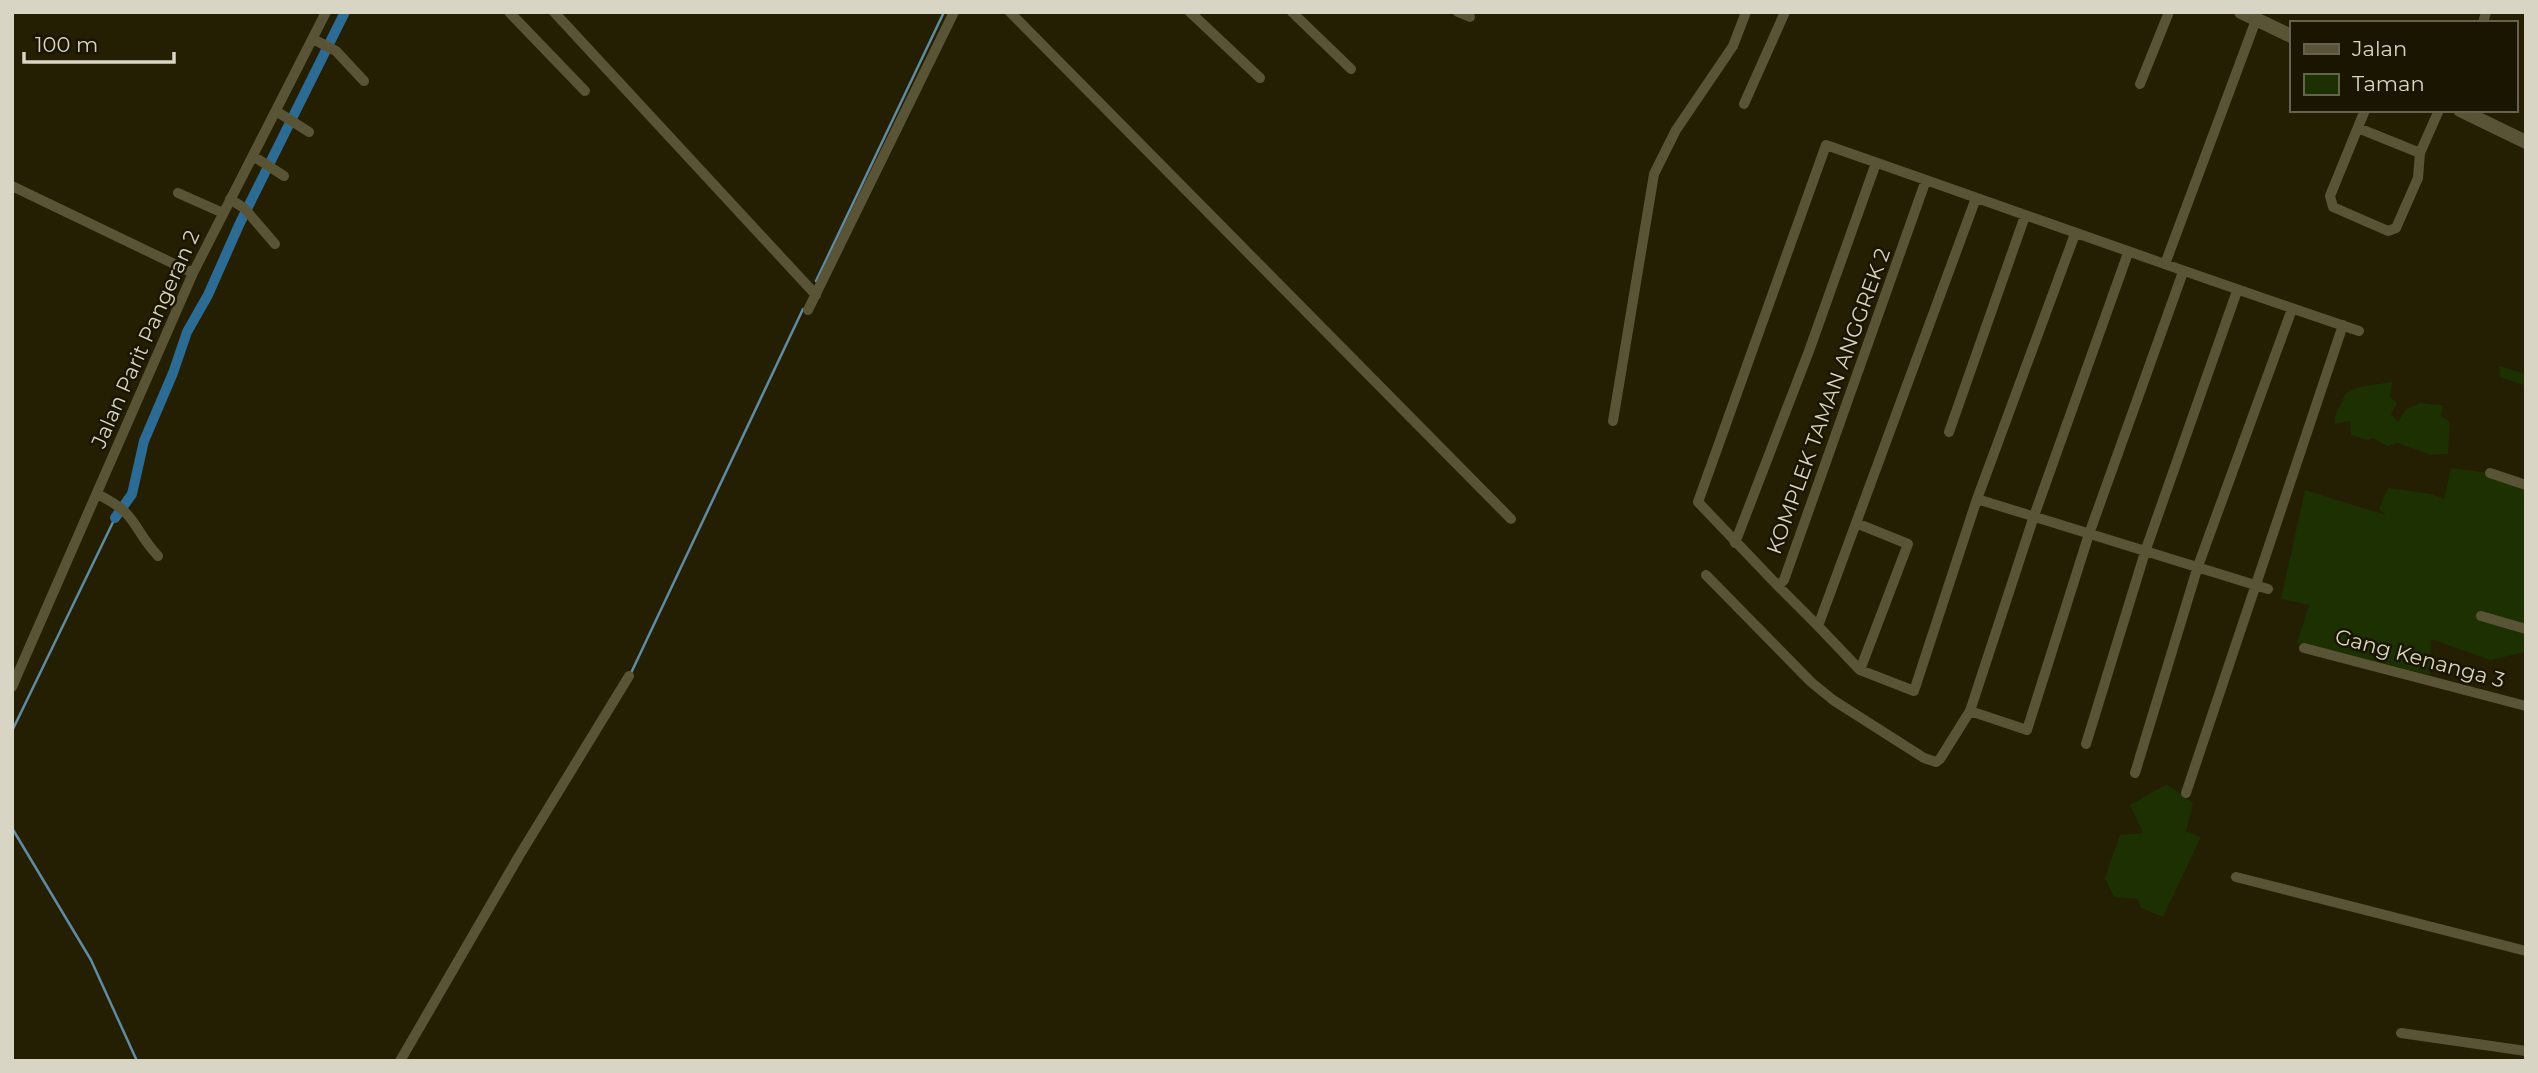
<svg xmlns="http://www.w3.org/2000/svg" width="2538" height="1073" font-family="Montserrat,sans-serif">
	<rect width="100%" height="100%" fill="#241e02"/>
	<path fill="#1c3001" d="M2499 366 2526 374V386L2500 377Z
		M2392 382 2390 397 2397 403 2391 414 2398 422 2406 409 2420 403 2443 405 2441 416 2450 422 2448 454 2431 455 2398 443 2387 446 2373 438 2367 440 2351 435 2350 421 2335 424V416L2346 393 2359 387Z
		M2451 468 2490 473 2526 486V652L2490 660 2431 639 2430 675 2297 643 2309 605 2281 599 2305 490 2386 515 2379 509 2388 488 2432 494 2444 499Z
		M2167 784 2193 803 2186 831 2201 837 2163 917 2141 908 2138 899 2114 897 2105 878 2120 835 2143 833 2130 805Z"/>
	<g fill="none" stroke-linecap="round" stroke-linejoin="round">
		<path stroke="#608ba2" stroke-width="2.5" d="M816 281 944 12
			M631 673 803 309
			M12 731 115 518
			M12 828 91 960 137 1061"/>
		<path stroke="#2c6b93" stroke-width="10" d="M115 518 132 494 144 441 173 373 187 332 208 295 239 225 345 12"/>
		<path stroke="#5a5437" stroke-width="10" d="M509 12 585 91
			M554 12 816 295
			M1010 12 1511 519
			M1190 12 1260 78
			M1292 12 1351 69
			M1458 12 1470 17
			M2483 23 2486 12
			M313 39 336 51 364 81
			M2140 84 2169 12
			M1744 104 1785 12
			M2365 110 2330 196 2333 207 2388 231 2396 228 2418 178 2420 153 2439 110
			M276 111 309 132
			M2358 128 2420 153
			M253 156 284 176
			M1926 180 1784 580 1778 586 1698 502 1826 145C2004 207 2181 271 2359 331
			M12 186 193 273
			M178 193 223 213
			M230 199 244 208 275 244
			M2165 264 2256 20
			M808 310 954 12
			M1613 421 1654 174 1676 130 1733 46 1746 12
			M1949 432 2025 216
			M2490 473 2526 485
			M97 494C140 515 130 526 158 556
			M1977 499 2075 234
			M1735 543 1809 351 1876 163
			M1706 575 1811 682 1833 700 1924 758 1936 762 1940 759 1970 711 2034 516 2128 253
			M1778 586 1818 626 1976 198
			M2481 616 2526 629
			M1818 626 1860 670 1908 544 1856 523
			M2304 648 2526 706
			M1860 670 1914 691 1977 499 2268 589
			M12 687 193 273 326 12
			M1970 711 2027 730 2089 534 2183 272
			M2086 744 2146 549 2237 291
			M2135 773 2198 566 2292 309
			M2186 793 2343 325
			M2236 877 2526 951
			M2401 1033 2526 1051
			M400 1061 519 856 629 676"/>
		<path stroke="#5a5437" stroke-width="14" d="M2241 12 2291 36
			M2460 110 2526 142"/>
	</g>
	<g text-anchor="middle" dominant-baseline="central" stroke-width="5" stroke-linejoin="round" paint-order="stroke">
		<g font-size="21" fill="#d8d5c5" stroke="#1a1500">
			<text transform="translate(145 339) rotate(-66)">Jalan Parit Pangeran 2</text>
			<text transform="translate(1828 401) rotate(-70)">KOMPLEK TAMAN ANGGREK 2</text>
			<text transform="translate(2420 658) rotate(15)">Gang Kenanga 3</text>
		</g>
	</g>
	<rect width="2538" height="1073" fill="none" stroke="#d8d5c5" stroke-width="28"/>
	<rect x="2290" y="21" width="228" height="91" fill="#1a1500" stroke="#66624f" stroke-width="2"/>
	<rect x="2304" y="44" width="35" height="10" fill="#5a5437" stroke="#66624f" stroke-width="2"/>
	<text x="2352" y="56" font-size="21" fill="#d8d5c5">Jalan</text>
	<rect x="2304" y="74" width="35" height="21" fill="#1c3001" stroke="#66624f" stroke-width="2"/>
	<text x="2352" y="91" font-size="21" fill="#d8d5c5">Taman</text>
	<path d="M24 52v10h150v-10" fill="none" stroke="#d8d5c5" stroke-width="3.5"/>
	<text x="35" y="52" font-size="21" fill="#d8d5c5" stroke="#1a1500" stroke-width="5" paint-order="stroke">100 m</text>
</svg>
